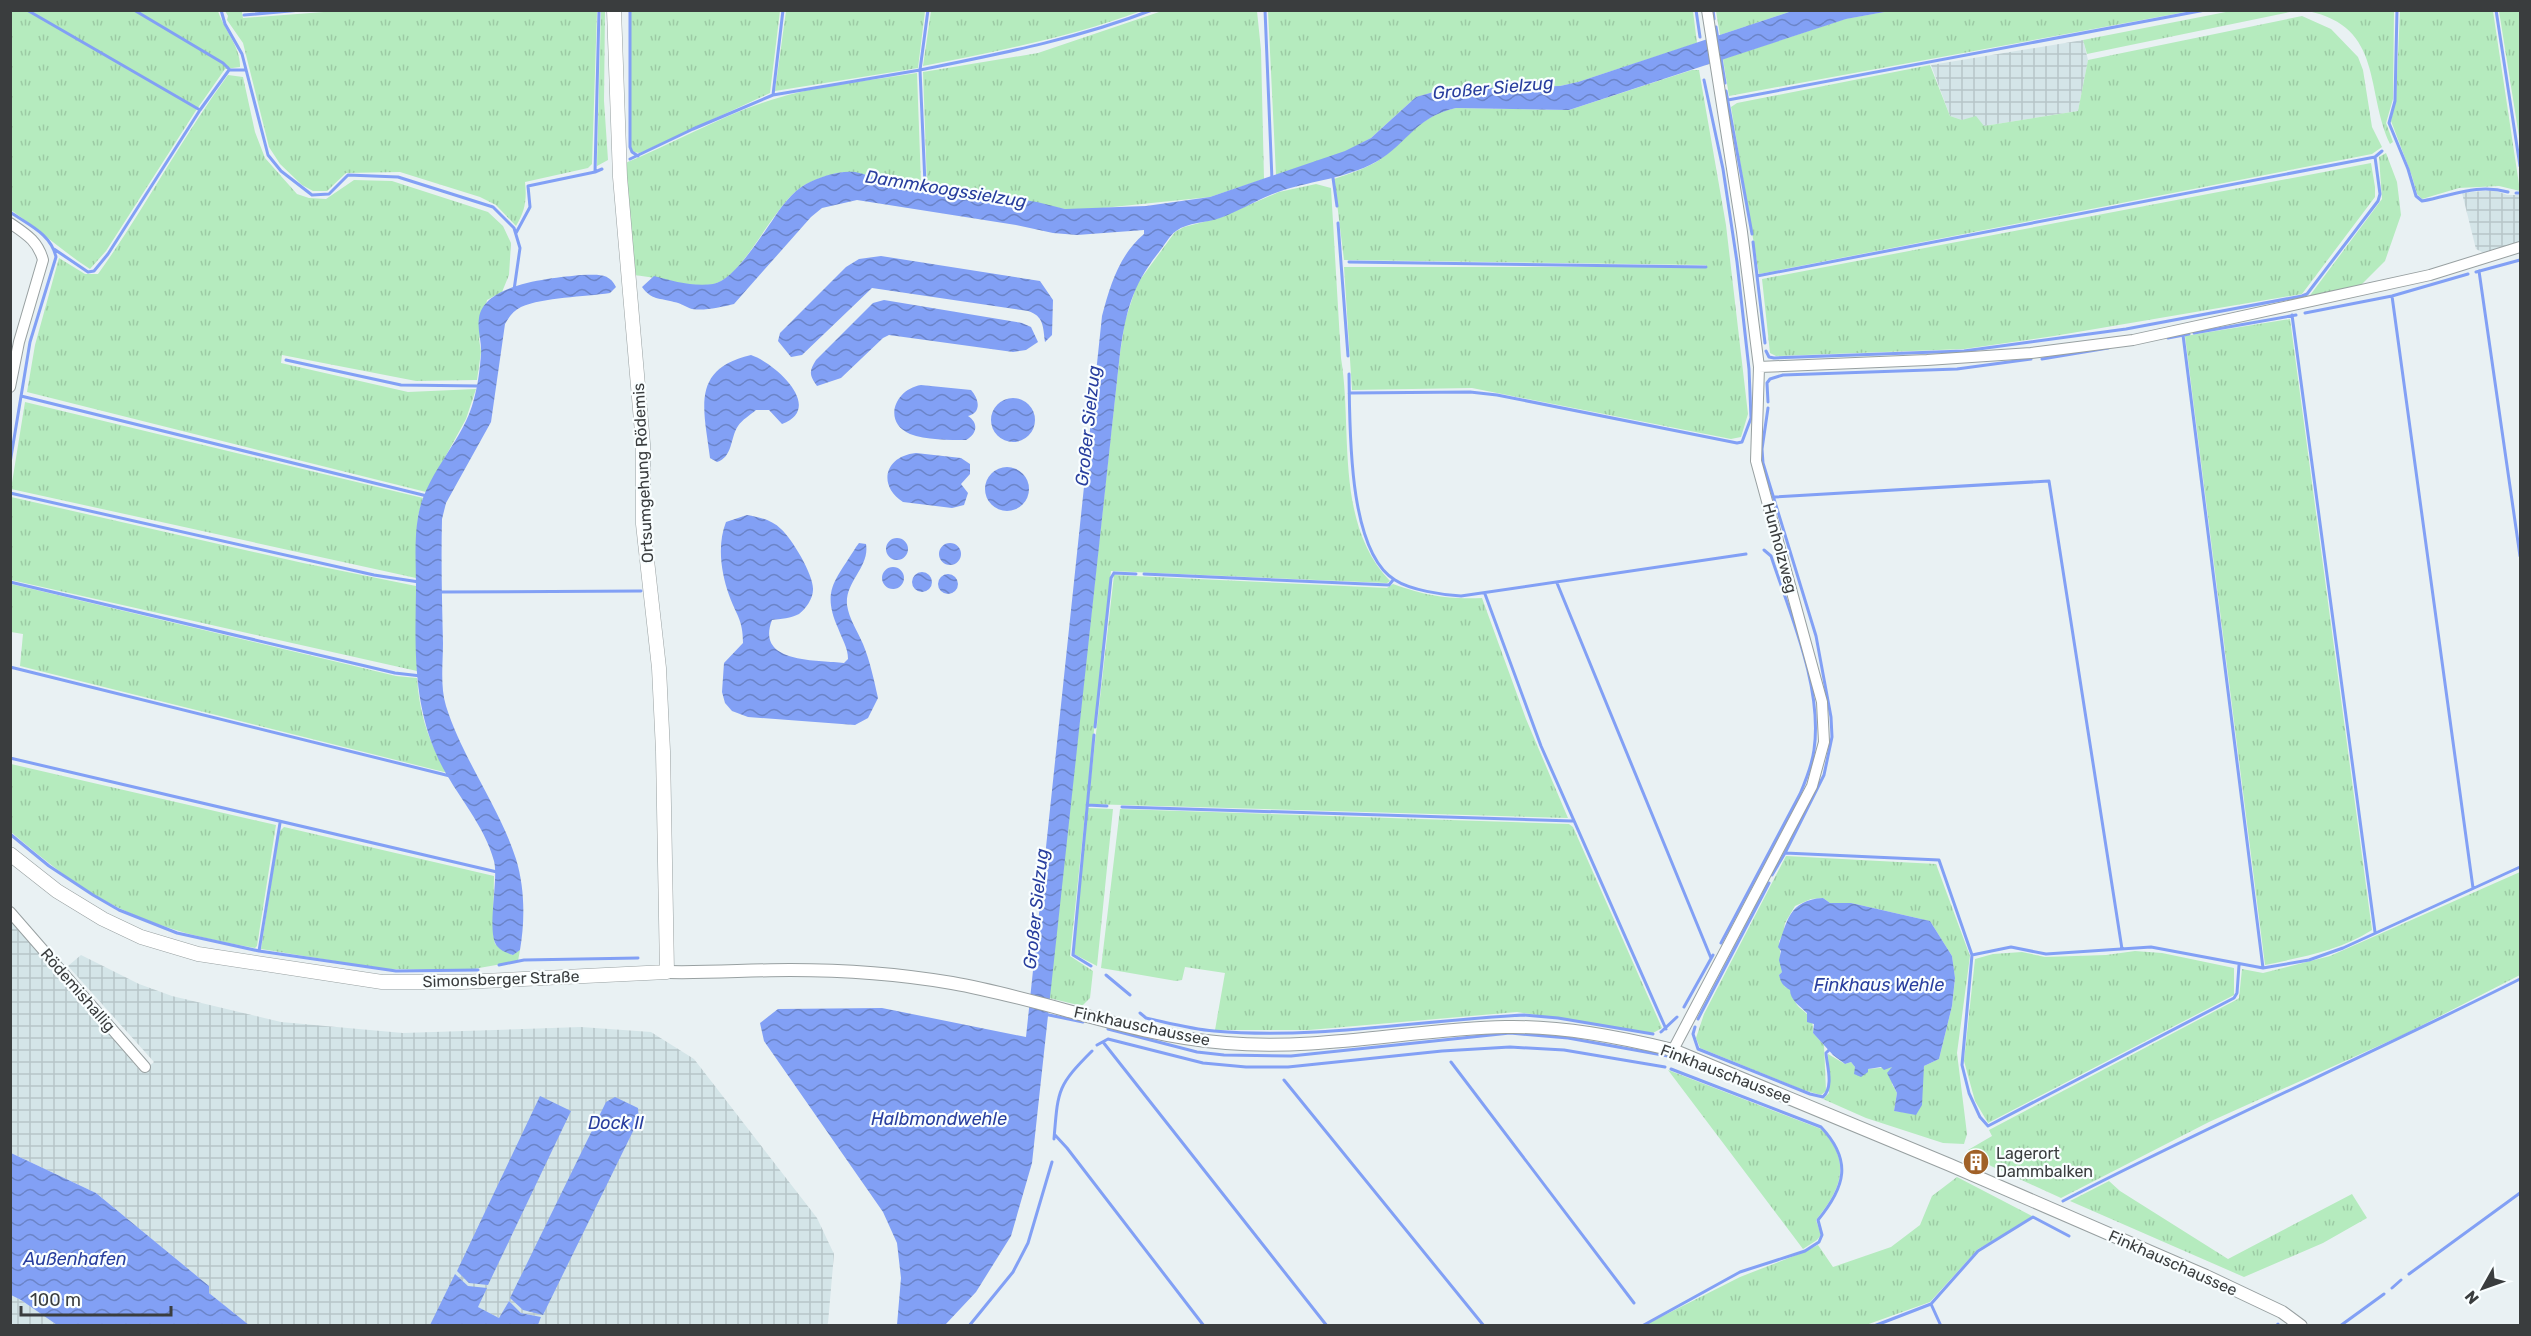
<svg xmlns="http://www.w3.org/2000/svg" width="2531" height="1336" font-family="Rubik,sans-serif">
	<defs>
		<pattern id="industrial-grid" width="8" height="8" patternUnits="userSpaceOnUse" patternTransform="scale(1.5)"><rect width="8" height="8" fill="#d4e5e8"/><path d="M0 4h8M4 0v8" fill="none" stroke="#b7c5c8"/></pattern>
		<pattern id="grass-tufts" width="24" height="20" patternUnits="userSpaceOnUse" patternTransform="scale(1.5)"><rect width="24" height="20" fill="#b5ebbe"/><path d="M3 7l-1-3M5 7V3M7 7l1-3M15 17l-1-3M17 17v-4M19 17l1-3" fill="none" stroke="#9ccaa4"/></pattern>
		<pattern id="water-waves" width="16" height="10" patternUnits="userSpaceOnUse" patternTransform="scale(1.5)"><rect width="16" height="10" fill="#82a0f5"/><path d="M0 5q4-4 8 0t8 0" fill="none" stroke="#6b84c8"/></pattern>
	</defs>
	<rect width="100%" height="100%" fill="#e9f1f3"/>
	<path fill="url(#industrial-grid)" d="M2083 40 2088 60 2078 111 1984 126 1962 120 1950 116 1931 65Z
		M2494 190 2507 195H2520V242L2486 254 2476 249 2462 193Z
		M10 918 142 1073 154 1062 68 966 81 955 139 984 172 996 281 1022 403 1033 581 1027 651 1032 694 1059 817 1218 834 1254 828 1323 826 1326 538 1325 541 1317 521 1313 509 1301 499 1318 478 1307 436 1317 430 1325H249L209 1293V1286L96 1193 11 1153Z
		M11 1295 21 1300 57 1325 11 1326Z"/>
	<path fill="url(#grass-tufts)" d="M11 10 218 11C224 30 241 47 240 67L225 69 195 112 106 251 90 269C62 251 38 229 11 210Z
		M337 11H597L592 164 588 168 525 182C527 200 525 211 516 226L496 205 480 197 400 172 346 173 327 191H313L302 185 280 164 269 147 243 43 227 20 228 16 225 11H258L242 12 243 18Z
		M601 11H605L604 101 608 160 597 166Z
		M631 11H780L770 93 640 153 633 152 631 147Z
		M786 11H925L918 68 775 91Z
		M931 11V10L1141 11C1071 37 997 51 923 66Z
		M1162 11H1257L1261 50 1264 179 1210 197 1093 209H1065L927 184 923 72 1038 53Z
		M1268 11H1693L1697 43 1578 82 1560 86 1444 89 1416 97 1371 138 1345 152 1276 175Z
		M1716 11V10L1792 11 1720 35Z
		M1890 11H2191L1729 96 1723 59 1845 19Z
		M2231 11H2295L2087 54 2083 40Z
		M2308 11H2394L2393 99 2386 123 2393 142 2390 144C2365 91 2384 27 2308 11Z
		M2400 11H2493L2520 191 2499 186 2459 188 2422 199 2417 194 2412 176 2391 121 2396 99Z
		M2499 11H2520V143Z
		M2302 16 2331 29 2358 57 2363 70 2372 127 2382 147 2372 154 1759 274 1731 107 1737 103 1930 65 1950 116 1962 120 1976 116 1984 126 2078 111 2088 60Z
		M1692 70H1699L1726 225 1748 414 1741 437 1731 439 1472 388 1352 390 1344 267H1706V265L1344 260 1334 179C1351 173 1372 167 1386 155 1411 135 1422 115 1456 108L1569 110Z
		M917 73 921 183 899 181 890 176C877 181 865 173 850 172 837 171 819 178 806 184 773 202 745 277 714 284 692 289 656 276 632 275L623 164C673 144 720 116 771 100 818 85 869 81 917 73Z
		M228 75 243 77 255 132 265 158 297 194 309 198 326 199 354 180 392 181 488 212 503 226 511 243 509 275 502 292 487 300 479 339 481 352 477 380 416 381 282 355 281 363 408 392 476 389 466 419 426 492 27 392 35 345 59 258 85 274H98C144 210 181 139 228 75Z
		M2386 153 2397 182 2401 215 2385 261 2359 287 2308 298 2382 199 2379 157Z
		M2371 163 2375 187V197L2302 294 2054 336 1964 349 1776 356 1770 353 1762 279Z
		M1316 184 1331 188 1341 358C1353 431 1334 523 1390 581L1387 583 1111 571 1070 956 1093 971 1090 998 1082 1006 1049 998 1120 353 1125 321 1137 284 1175 232 1184 227 1219 218 1279 192Z
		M2290 319 2372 930C2339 951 2302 957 2265 965L2185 336Z
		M25 402 423 498 418 516 416 578 11 489Z
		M11 497 303 563 416 586 417 671 11 580Z
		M1114 575 1387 588 1393 584C1428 596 1444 599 1482 598L1526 719 1568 818 1088 804Z
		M11 584 396 676 417 678C419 712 429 745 448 773L20 666 23 634 11 632Z
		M11 764 276 825 257 946 255 948C208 940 162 929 119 908 79 889 44 860 11 832Z
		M1088 808 1113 809 1097 966 1074 954Z
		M1120 809 1569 824 1573 827 1662 1028 1653 1033 1517 1012 1309 1030H1215L1225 973 1185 967 1182 980 1176 981 1101 968Z
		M284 827 494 876 493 932 495 944 512 955 520 950 518 961 468 970 384 969 261 949 279 832Z
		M1786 856 1936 864 1970 956 1957 1053 1967 1134 1964 1144 1943 1143 1866 1118 1823 1099 1829 1093 1828 1054 1845 1064 1851 1062 1855 1067 1867 1069 1892 1067V1084L1897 1093 1894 1111 1916 1114 1924 1066 1939 1059 1952 1006 1955 979 1952 956 1930 921 1851 903H1830L1823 898 1811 899 1795 906 1785 923 1783 935 1779 941 1782 972 1779 975 1785 987 1790 989C1792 995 1795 1004 1800 1008 1809 1015 1814 1020 1813 1033L1824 1045 1826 1091 1821 1095 1803 1090 1700 1048 1696 1038 1704 1014Z
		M2520 872V975L2405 1034 2209 1122 2061 1198 1991 1166 1968 1150 1992 1136 1989 1130 2236 1000 2239 998 2242 969 2263 973 2330 956Z
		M2135 951 2162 953 2234 968V995L1988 1123 1975 1101 1964 1061 1975 959 1993 954 2022 952 2045 957 2106 955Z
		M1668 1070 1821 1129C1852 1162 1842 1188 1816 1220L1821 1235 1817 1240 1803 1249Z
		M1957 1177 2032 1216 2020 1226 1978 1249 1930 1302 1866 1325H1645L1740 1277 1804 1252 1818 1245 1833 1267 1891 1247 1920 1225 1932 1196Z
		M2109 1181 2120 1191 2228 1259 2352 1194 2367 1218 2323 1243 2244 1277 2070 1201Z"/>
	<path fill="url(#water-waves)" d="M1792 11H1890L1846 19 1569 110 1456 108C1413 117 1405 149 1370 165 1338 180 1309 181 1278 192 1258 199 1240 211 1220 218 1206 223 1188 222 1176 231 1169 236 1164 246 1159 252 1132 286 1126 311 1120 353L1032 1163 1011 1236 976 1292 945 1325H897L901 1278 897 1243 883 1212 764 1041 760 1023 778 1009 882 1008 1026 1037 1102 316C1110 286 1119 255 1144 234V230L1077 235 1053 233 1016 225 857 200 822 208 811 217 734 304C721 307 705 311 692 309 686 307 681 303 674 302 660 298 651 300 642 287L654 276C672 281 694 287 713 284 733 281 760 238 772 221 781 207 791 193 806 184 819 177 840 170 855 172 867 174 878 181 890 176L899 181 1037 202 1065 209 1146 206 1210 197 1345 151 1371 138 1416 97 1444 89 1560 86 1578 82Z
		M881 256 1040 281 1053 300 1052 335 1045 342C1043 327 1044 316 1028 311L872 288 802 355 791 357 778 341 780 333 846 267 859 259Z
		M581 275C596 275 609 272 616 287L610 293C584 297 544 297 521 307 513 311 509 317 505 324L491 422 446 503 442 519C441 560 442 602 443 643 443 662 440 687 446 706 463 760 499 806 516 859 525 888 525 921 520 950L513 955C507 953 501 951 497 946 486 932 499 880 494 861 484 823 454 793 438 758 413 703 415 649 416 589 416 565 414 540 418 517 425 473 464 441 474 399 478 385 480 368 481 354 482 342 477 330 479 318 484 283 553 278 581 275Z
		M884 300 1022 323 1031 327 1038 342 1026 350 1013 352 889 335 883 338 841 378 817 386C809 375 809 371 816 360L873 303Z
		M751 355C775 363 825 408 782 424L769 410H756C750 415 742 420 738 426 730 438 733 457 717 462L710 458C704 409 690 369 751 355Z
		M921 385 971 390C979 399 982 412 968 416 979 423 977 434 966 440 950 440 925 440 910 434 882 422 895 389 921 385Z
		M991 420a22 22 0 1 1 44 0a22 22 0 1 1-44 0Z
		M916 453 961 458 970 464V474L961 484 968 493 964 505 952 508 903 502C877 485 885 456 916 453Z
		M985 489a22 22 0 1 1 44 0a22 22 0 1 1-44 0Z
		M747 515C759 517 772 520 781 529 792 539 814 575 813 590 813 598 806 609 799 614 792 618 780 619 772 620 755 664 817 660 844 663L848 659C848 648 842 639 838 628 821 590 836 580 856 547L859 543 866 544C870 567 845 581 847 605 849 619 857 630 863 644 870 661 874 680 878 698L868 718 855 725 748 717 732 711 725 703 722 692 724 663 743 643C743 619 736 615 729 595 721 572 717 545 726 522Z
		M886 549a11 11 0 1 1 22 0a11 11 0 1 1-22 0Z
		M939 554a11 11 0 1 1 22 0a11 11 0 1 1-22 0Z
		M882 578a11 11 0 1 1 22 0a11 11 0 1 1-22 0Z
		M912 582a10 10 0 1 1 20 0a10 10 0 1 1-20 0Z
		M938 584a10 10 0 1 1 20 0a10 10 0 1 1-20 0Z
		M1823 898 1830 903H1851L1930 921 1952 956 1955 978 1952 1006 1939 1059 1924 1066 1922 1105 1916 1115 1894 1111 1897 1093 1887 1073 1892 1067 1884 1070 1881 1067 1868 1069V1072L1861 1077 1854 1074 1855 1067 1851 1062 1845 1064 1833 1055 1813 1033 1814 1024 1807 1022V1013C1800 1006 1790 1000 1790 990 1783 986 1781 983 1779 975L1782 972 1779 960 1781 951 1778 947C1787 923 1788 900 1823 898Z
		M540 1096 571 1111 488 1285 469 1283 457 1271Z
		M615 1097 638 1108 639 1119 543 1315 523 1310 510 1298 606 1102Z
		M11 1153 96 1193 209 1286V1293L249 1325H57L21 1300 11 1295Z
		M455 1274 468 1286 487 1288 478 1307 499 1318 509 1301 521 1313 541 1317 538 1325H430Z"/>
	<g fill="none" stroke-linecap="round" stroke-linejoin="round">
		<path stroke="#82a0f5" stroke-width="3" d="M27 10 200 110
			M134 10 223 63 229 69
			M221 10 225 24 242 54 268 155 281 171 312 195 329 194 348 175 398 177 493 207 514 228 520 248 514 290
			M630 10V147L632 152 638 156
			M928 10 920 70C999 54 1077 39 1152 10
			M1265 10 1272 180
			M1696 10 1700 37
			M1713 10 1714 19
			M2397 10 2395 101 2389 123 2408 169 2416 196 2422 201C2452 196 2477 183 2508 192
			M2496 10 2520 166
			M244 15 301 10
			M1716 27 1718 40
			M1721 58 1725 83
			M1726 91 1752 234
			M773 95 783 10
			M1728 100 2205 10
			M630 159 693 129 773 95 920 70 925 184
			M595 172 602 169
			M1333 178 1337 206
			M2516 193H2520
			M10 212C29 225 51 234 56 257L30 342 10 463
			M1338 223 1348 356
			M516 233 530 207 528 186 595 172 599 10
			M1753 242 1765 343
			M54 249 88 272 94 271 108 254 200 110 229 70H246
			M1349 262 1706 267
			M2479 271 2520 556
			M2476 272 2520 260
			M1757 276 2375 157 2382 151
			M2392 296 2473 888
			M2305 313 2392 296 2468 274
			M2292 315 2375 932
			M2194 333 2296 315
			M2183 335 2263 968
			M2168 338 2189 334
			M1766 351 1769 357 1774 358 1964 351 2126 329 2302 296 2307 294 2378 201 2380 194 2375 157
			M2042 359 2108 348
			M286 360 401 385 479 386
			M1349 374C1350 424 1347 551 1395 580 1410 590 1443 595 1461 596L1746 554
			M1349 393 1470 392 1497 395 1737 443 1742 442 1751 418 1749 369 1737 262 1723 169 1704 80
			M21 396 427 496
			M1768 402 1767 383 1770 379 1783 375 1957 369 2031 359
			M1768 408 1762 449 1763 463 1816 636 1831 717 1832 737 1824 775 1785 853
			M10 493 374 575 419 582
			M1775 497 2049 481 2122 949
			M1114 573 1136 574
			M1144 574 1389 585 1393 580
			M10 582 395 673 421 676
			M1557 583 1711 958
			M439 592 641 591
			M1485 594 1541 746 1666 1029
			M10 667 454 777
			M1095 727 1111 578 1114 573
			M10 758 497 872
			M1087 805 1107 806
			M1122 807 1572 821
			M10 834 49 866 93 895 119 910 177 933 259 951 396 971 478 970
			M1772 875 1785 853 1939 860 1972 955 2011 947 2046 954 2151 947 2263 968 2309 960 2343 948 2520 867
			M1721 943 1800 794C1806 780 1812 765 1814 750 1823 688 1790 614 1771 556L1764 550
			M259 951 280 823
			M1073 955 1094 735
			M1073 955 1091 966
			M1972 955 1962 1065 1969 1093 1980 1117 1988 1126 2234 998 2237 993 2239 965
			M499 965 524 960 638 958
			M1106 975 1130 995
			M1684 1007 1713 955
			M1140 1013 1146 1018C1169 1023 1191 1029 1214 1031 1317 1040 1421 1020 1524 1015L1558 1018 1653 1034
			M1044 1014 1083 1022
			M1698 1019 1769 883
			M1695 1027 1693 1034 1698 1049 1810 1094 1823 1097C1834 1087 1827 1066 1826 1053L1829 1050
			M1108 1029 1197 1052 1224 1055 1291 1056 1510 1033 1568 1038 1668 1056
			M1661 1032 1677 1017
			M1103 1042 1327 1326
			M1097 1045 1108 1039 1203 1063 1246 1067H1288L1442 1051 1510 1047 1564 1050 1665 1067
			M1675 1059 1688 1063
			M1451 1062 1634 1303
			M1284 1080 1484 1326
			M1055 1135 1067 1148 1204 1326
			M1054 1139C1058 1090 1057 1086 1092 1051
			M2063 1201C2214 1123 2369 1055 2520 979
			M2409 1274 2520 1193
			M2392 1288 2401 1280
			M1931 1304 1941 1326
			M969 1326 1013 1272 1028 1243 1052 1162
			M1642 1326 1740 1272 1805 1251 1819 1242 1822 1235 1818 1220C1845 1187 1853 1161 1821 1127L1671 1069
			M1874 1326 1931 1304 1978 1251 2033 1217 2069 1236
			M2276 1326 2278 1324
			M2340 1326 2384 1294"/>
		<defs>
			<path id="minor" d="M10 223C26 234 38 241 43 260L19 342 10 387
				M1759 367 1927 360 2031 353 2133 340 2430 275 2520 247
				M10 912 145 1067
				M1673 1050 1812 786 1824 742 1822 702 1756 461 1759 367 1742 232 1707 10"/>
			<path id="tertiary" d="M667 972C708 973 749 970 790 970 843 970 899 974 952 983 1044 999 1133 1036 1226 1043 1320 1051 1413 1029 1506 1027 1562 1026 1619 1037 1673 1050L1950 1165 2206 1276 2282 1312 2301 1326"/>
			<path id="secondary" d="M10 854 57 891 103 919 141 937 198 954 382 982H462L667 972 663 751 659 668 643 524V444L620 177 614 10"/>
		</defs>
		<use href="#minor" stroke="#98a0a1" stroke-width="12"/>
		<use href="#tertiary" stroke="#98a0a1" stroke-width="14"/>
		<use href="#secondary" stroke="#98a0a1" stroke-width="15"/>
		<use href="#minor" stroke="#fff" stroke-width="10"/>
		<use href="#tertiary" stroke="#fff" stroke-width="12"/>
		<use href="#secondary" stroke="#fff" stroke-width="14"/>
	</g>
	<defs>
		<symbol id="building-disc" viewBox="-11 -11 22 22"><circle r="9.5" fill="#a06128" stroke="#f9feff"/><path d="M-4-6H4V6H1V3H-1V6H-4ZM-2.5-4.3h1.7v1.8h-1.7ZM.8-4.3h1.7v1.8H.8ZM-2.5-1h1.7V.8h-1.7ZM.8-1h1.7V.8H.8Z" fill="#fff"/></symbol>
	</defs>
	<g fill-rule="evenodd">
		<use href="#building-disc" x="1961" y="1147" width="30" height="30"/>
	</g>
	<g text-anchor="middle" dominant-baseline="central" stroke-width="4.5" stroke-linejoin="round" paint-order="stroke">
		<g font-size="16" fill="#3a3d3e" stroke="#f9feff">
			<text transform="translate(643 473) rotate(-93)">Ortsumgehung Rödemis</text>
			<text transform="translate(1780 548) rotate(75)">Hunholzweg</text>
			<text transform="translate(501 979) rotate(-2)">Simonsberger Straße</text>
			<text transform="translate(78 990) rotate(49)">Rödemishallig</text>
			<text transform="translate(1142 1026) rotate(12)">Finkhauschaussee</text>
			<text transform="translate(1726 1074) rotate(21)">Finkhauschaussee</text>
			<text transform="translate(2173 1263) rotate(24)">Finkhauschaussee</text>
		</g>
		<g font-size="16" fill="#3a3d3e" stroke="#f9feff" text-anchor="start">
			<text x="1996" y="1153">Lagerort<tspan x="1996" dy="18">Dammbalken</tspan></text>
		</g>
		<g font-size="18" font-style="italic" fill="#283e9e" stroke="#f9feff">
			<text transform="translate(1493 88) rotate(-5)">Großer Sielzug</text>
			<text transform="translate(946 189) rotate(9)">Dammkoogssielzug</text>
			<text transform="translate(1088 426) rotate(-84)">Großer Sielzug</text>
			<text transform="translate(1036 909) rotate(-84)">Großer Sielzug</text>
			<text x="1879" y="985">Finkhaus Wehle</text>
			<text x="939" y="1119">Halbmondwehle</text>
			<text x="616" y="1123">Dock II</text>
			<text x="75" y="1259">Außenhafen</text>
		</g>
	</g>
	<rect width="2531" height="1336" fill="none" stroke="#3a3d3e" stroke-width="24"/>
	<g transform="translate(2483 1288) rotate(230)" stroke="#f9feff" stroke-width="4.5" paint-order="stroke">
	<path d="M0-4.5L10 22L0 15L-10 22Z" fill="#3a3d3e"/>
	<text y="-9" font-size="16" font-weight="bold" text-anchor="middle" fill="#3a3d3e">N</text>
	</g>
	<path d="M21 1306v9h150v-9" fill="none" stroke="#3a3d3e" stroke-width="3"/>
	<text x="30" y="1306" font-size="18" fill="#3a3d3e" stroke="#f9feff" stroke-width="4.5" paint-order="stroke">100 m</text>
</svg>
